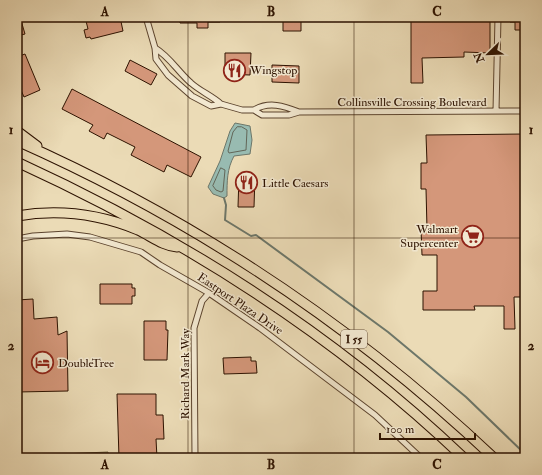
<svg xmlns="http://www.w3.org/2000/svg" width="542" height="475" font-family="'IM FELL Double Pica',serif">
	<rect width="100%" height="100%" fill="#ebdbb6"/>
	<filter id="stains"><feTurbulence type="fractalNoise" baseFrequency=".005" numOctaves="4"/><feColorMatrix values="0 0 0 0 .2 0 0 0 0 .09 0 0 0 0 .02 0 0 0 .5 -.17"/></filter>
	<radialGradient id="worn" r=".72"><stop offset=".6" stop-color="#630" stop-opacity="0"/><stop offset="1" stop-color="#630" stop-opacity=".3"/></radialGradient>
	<path fill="#b8c08d" stroke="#726946" d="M108 452V458H17V456Z"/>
	<path fill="#98bbb1" stroke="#6d776a" d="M235 123 250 126 252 140 250 154 234 156C227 169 227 181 227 196L224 198 213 194 208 187 220 161 230 131Z"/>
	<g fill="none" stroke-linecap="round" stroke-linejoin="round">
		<path stroke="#626658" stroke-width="1" d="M242 127 247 130 246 150 229 153 228 151 233 132 237 127Z
			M221 168 225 170 223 191 221 192 216 190 213 186Z"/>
		<path stroke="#6d776a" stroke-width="2" d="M224 198 226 205 225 220 251 236 256 235 388 332 466 397 525 454"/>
	</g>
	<path fill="#d4977a" stroke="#2d1200" d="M17 17H20L25 34 17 36Z
		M85 17H120L123 31 91 39 90 37 86 38 84 30 88 29Z
		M180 17H220V22H208V28H197V23H180Z
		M283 17H301V31H283Z
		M411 17H490V53L464 52V57L422 58 423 83H411Z
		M510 17H525V30H515V22H510Z
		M225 53H251L250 75 225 74Z
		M25 54 40 90 24 97 17 81V57Z
		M130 60 157 74 151 85 125 71Z
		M272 65 299 66V83L272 82Z
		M72 89 201 157 191 177 167 165 164 172 131 155 135 147 107 133 104 139 89 131 93 125 62 109Z
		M525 134V297H514L515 329H504V306H474L475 310H423V291H437V255H422L421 229H427L426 189H421V163H427L426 135Z
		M239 176H255L254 207H238Z
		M100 284H132V288H135V296H132V304H100Z
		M33 299 34 319 57 317 58 335 67 331 68 391 17 392V300Z
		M144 321H166V330H168L167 360H144Z
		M251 357V361H256L257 373 224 374 223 358Z
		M117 394H156V415H163L164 439H156L157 458H119Z"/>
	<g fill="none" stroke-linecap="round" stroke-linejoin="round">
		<defs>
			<path id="minor" d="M146 17 155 48 156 59 168 75 192 96 211 106 221 104 242 110H254L262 115H289L299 112 525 111
				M155 48C170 57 178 72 191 83 200 91 212 96 221 104
				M254 110C269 101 284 106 299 112
				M496 111 498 17
				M17 239 33 236 67 234 90 237 141 252 160 265 209 293 260 328 375 415 421 458
				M195 458 194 328 202 301 209 293"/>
			<path id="motorway" d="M17 131 37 146
				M17 141C193 219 354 326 494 458
				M17 162C181 237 333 333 464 458
				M17 216C58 209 99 214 138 230 151 236 163 246 177 247"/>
		</defs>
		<use href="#minor" stroke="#5c442e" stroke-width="7"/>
		<use href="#motorway" stroke="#2d1200" stroke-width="11"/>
		<use href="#minor" stroke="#f2e8d0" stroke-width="5"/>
		<use href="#motorway" stroke="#ebdbb6" stroke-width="9"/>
	</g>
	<path fill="none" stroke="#2d1200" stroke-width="1" stroke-opacity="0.55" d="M188 17V458M354 17V458M17 238H525"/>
	<defs>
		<symbol id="restaurant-ring" viewBox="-11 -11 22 22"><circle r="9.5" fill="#f2e8d0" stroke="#8f2418" stroke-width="1.5"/><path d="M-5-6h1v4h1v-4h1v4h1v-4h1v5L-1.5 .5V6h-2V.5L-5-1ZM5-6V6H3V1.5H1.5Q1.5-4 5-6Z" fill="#8f2418"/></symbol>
		<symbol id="supermarket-ring" viewBox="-11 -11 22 22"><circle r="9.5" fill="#f2e8d0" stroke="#8f2418" stroke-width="1.5"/><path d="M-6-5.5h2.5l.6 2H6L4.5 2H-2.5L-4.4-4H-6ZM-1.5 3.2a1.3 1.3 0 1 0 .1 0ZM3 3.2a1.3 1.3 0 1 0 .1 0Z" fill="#8f2418"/></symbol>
		<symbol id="hotel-ring" viewBox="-11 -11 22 22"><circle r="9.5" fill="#f2e8d0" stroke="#8f2418" stroke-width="1.5"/><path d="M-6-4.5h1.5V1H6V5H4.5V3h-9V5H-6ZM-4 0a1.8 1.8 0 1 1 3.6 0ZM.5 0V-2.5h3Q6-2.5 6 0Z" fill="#8f2418"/></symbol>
	</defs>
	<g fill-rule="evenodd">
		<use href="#restaurant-ring" x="222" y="58" width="25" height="25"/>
		<use href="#restaurant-ring" x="234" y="170" width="25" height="25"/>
		<use href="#supermarket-ring" x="460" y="224" width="25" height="25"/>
		<use href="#hotel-ring" x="30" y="350" width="25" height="25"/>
	</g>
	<g text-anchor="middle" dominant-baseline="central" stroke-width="3" stroke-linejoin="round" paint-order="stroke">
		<rect fill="#f2e8d0" stroke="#68523e" stroke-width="1" x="341" y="330" width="26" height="18" rx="3"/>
		<g font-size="11" font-weight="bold" fill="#2d1200">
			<text x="354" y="339">I 55</text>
		</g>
		<g font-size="12" fill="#2d1200" stroke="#f2e8d0" text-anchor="start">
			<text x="250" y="70">Wingstop</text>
			<text x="262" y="183">Little Caesars</text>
			<text x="458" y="229" text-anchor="end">Walmart<tspan x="458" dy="14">Supercenter</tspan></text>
			<text x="58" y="363">DoubleTree</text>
		</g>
		<g font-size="12" fill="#2d1200" stroke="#f2e8d0">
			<text x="412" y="102">Collinsville Crossing Boulevard</text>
			<text transform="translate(240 304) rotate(34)">Eastport Plaza Drive</text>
			<text transform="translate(185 374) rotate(-90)">Richard Mark Way</text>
		</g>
	</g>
	<rect width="542" height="475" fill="none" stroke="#ebdbb6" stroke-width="44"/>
	<g transform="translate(488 54) rotate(247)" stroke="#f2e8d0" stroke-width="3" paint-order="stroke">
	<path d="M0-3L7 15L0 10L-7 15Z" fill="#2d1200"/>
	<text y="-6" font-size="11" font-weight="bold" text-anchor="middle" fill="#2d1200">N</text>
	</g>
	<path d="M380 433v6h95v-6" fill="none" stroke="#2d1200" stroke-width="2"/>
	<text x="386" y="433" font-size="12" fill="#2d1200" stroke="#f2e8d0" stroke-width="3" paint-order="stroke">100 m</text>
	<rect x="22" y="22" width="498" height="431" fill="none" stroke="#2d1200" stroke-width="1.5"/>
	<g font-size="13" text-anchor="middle" font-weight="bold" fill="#2d1200">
		<text x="105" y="16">A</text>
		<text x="271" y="16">B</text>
		<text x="437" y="16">C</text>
		<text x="11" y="134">1</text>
		<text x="531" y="134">1</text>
		<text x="11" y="350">2</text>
		<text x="531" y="350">2</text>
		<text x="105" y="469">A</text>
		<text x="271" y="469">B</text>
		<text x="437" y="469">C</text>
	</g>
	<rect width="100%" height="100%" filter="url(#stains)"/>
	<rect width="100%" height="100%" fill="url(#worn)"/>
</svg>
